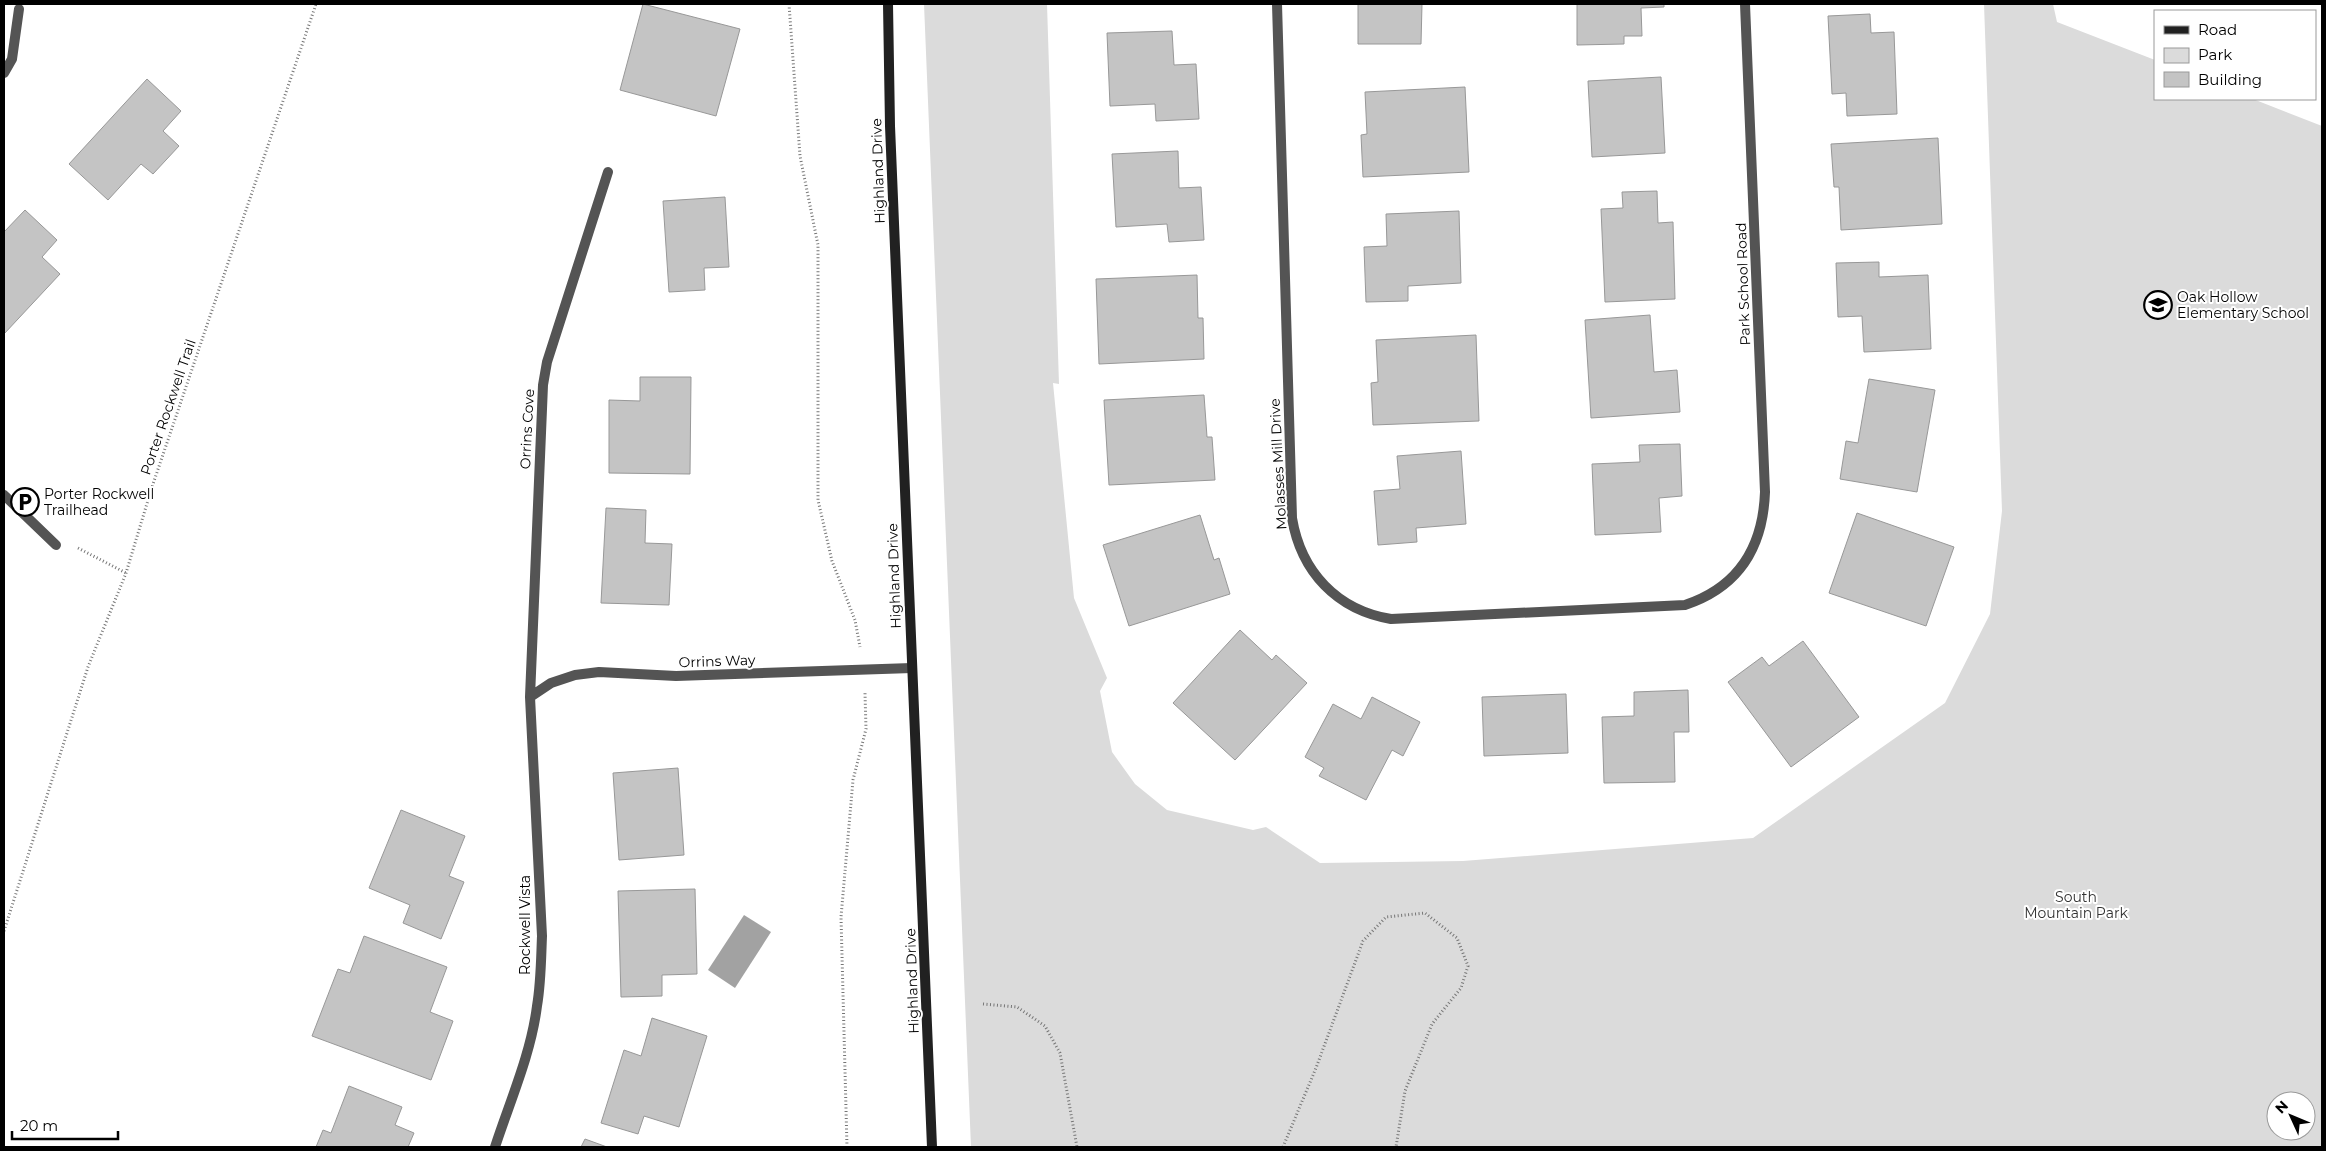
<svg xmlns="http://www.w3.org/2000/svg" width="2326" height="1151" font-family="Montserrat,sans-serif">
	<rect width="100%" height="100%" fill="#fff"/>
	<path fill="#dbdbdb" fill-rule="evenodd" d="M924 4H1047L1059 384 1053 383 1074 598 1107 678 1100 691 1112 752 1135 784 1167 810 1253 830 1266 827 1320 863 1463 861 1753 838 1945 703 1990 614 2002 511 1984 4H2053L2057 22 2155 60V99H2253L2322 126V1147H971ZM2276 1101H2306V1131H2276Z"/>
	<path fill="#a2a2a2" d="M744 915 771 932 735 988 708 970Z"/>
	<path fill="#c4c4c4" stroke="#989898" d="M643 4 740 29 716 116 620 90Z
		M1358 4H1422L1421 44H1358Z
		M1577 4H1664V7L1641 8 1642 36H1624V44L1577 45Z
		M1870 14 1871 33 1894 32 1897 114 1847 116 1846 93 1832 94 1828 16Z
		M1172 31 1174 65 1196 64 1199 119 1156 121 1155 104 1110 106 1107 33Z
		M1661 77 1665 153 1592 157 1588 81Z
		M147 79 181 111 163 131 179 146 153 174 141 164 108 200 69 164Z
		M1465 87 1469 172 1363 177 1361 135 1367 134 1365 92Z
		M1938 138 1942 224 1841 230 1839 187H1834L1831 144Z
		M1178 151 1179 188 1201 187 1204 240 1169 242 1167 224 1116 227 1112 154Z
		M1657 191 1658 223 1673 222 1675 299 1605 302 1601 209 1623 208 1622 192Z
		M725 197 729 267 704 268 705 290 669 292 663 201Z
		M25 210 57 240 42 257 60 274 4 334V232Z
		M1459 211 1461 283 1408 286V301L1366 302 1364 247 1387 246 1386 214Z
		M1879 262V277L1928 275 1931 349 1864 352 1862 316 1838 317 1836 263Z
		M1197 275 1198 318H1203L1204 359 1099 364 1096 279Z
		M1650 315 1654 372 1677 370 1680 412 1591 418 1585 320Z
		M1476 335 1479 421 1373 425 1371 383 1378 382 1376 340Z
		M640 377H691L690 474 609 473V400L640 401Z
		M1869 379 1935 390 1917 492 1840 479 1846 441 1858 443Z
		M1204 395 1207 437H1212L1215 480 1109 485 1104 400Z
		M1680 444 1682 496 1659 498 1661 532 1595 535 1592 464 1640 462 1639 445Z
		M1461 451 1466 524 1416 528 1417 542 1378 545 1374 491 1400 489 1397 456Z
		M606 508 646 510 645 543 672 544 669 605 601 603Z
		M1857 513 1954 547 1926 626 1829 593Z
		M1200 515 1214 560 1219 558 1230 594 1129 626 1103 545Z
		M1240 630 1272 660 1276 655 1307 683 1235 760 1173 703Z
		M1803 641 1859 717 1791 767 1728 682 1762 657 1769 666Z
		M1688 690 1689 732H1674L1675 782 1604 783 1602 717 1634 716V692Z
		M1566 694 1568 753 1484 756 1482 697Z
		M1372 697 1420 722 1403 756 1392 750 1366 800 1319 776 1324 768 1305 757 1333 704 1361 719Z
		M678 768 684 855 619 860 613 773Z
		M401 810 465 836 449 876 464 882 441 939 403 923 410 905 369 888Z
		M695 889 697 974 662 975V996L621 997 618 891Z
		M364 936 447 967 430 1012 453 1021 431 1080 312 1036 338 969 350 973Z
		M652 1018 707 1036 679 1127 644 1116 638 1134 601 1123 624 1050 641 1056Z
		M349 1086 402 1107 395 1125 414 1133 408 1147H316L323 1130 331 1133Z
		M585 1139 607 1147H581Z"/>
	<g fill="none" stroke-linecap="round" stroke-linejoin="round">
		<path stroke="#767676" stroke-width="3" stroke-dasharray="1 2.5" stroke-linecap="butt" d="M789 4 800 156 818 245V500L832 561 855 620 860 647
			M78 548 126 573
			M4 931 88 667 126 573 152 487 316 4
			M983 1004 1017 1007 1045 1026 1060 1053 1077 1147
			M847 1147 841 917 853 780 866 729 865 693
			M1283 1147 1316 1068 1363 941 1386 917 1425 913 1457 938 1468 966 1461 988 1432 1024 1405 1091 1396 1147"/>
		<path stroke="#545454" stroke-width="10" d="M1277 4 1292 518C1301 572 1337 610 1391 619L1685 605C1739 587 1763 547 1765 492L1745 4
			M4 73 12 59 19 9
			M4 495 56 545
			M530 697 551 683 575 675 599 672 676 676 912 668
			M495 1147C510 1101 531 1054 537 1006 541 983 541 959 542 936L530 697 543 385 547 362 608 172"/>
		<path stroke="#212121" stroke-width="10" d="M888 4 890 126 932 1147"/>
	</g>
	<defs>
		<symbol id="school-ring" viewBox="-11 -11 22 22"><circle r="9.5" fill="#fff" stroke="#000" stroke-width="1.5"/><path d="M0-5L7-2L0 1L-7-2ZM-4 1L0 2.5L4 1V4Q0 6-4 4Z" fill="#000"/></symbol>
		<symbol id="parking-ring" viewBox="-11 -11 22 22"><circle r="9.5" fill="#fff" stroke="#000" stroke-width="1.5"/><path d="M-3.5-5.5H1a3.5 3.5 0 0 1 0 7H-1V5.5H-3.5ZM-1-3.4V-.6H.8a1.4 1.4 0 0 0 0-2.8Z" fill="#000"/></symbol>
	</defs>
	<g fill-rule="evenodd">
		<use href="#school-ring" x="2142" y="289" width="32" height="32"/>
		<use href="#parking-ring" x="9" y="486" width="32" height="32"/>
	</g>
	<g text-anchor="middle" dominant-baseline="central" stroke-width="4" stroke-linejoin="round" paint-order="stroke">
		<g font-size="14" fill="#000" stroke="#fff">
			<text transform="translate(878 171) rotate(-92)">Highland Drive</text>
			<text transform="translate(1743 284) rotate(-92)">Park School Road</text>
			<text transform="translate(168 407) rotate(-71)">Porter Rockwell Trail</text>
			<text transform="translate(527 429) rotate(-87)">Orrins Cove</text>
			<text transform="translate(1278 464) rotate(-93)">Molasses Mill Drive</text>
			<text transform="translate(894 576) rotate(-92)">Highland Drive</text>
			<text transform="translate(717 661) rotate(-2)">Orrins Way</text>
			<text transform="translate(525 925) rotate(-90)">Rockwell Vista</text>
			<text transform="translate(912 981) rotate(-92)">Highland Drive</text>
		</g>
		<g font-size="14" fill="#000" stroke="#fff" text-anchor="start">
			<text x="2177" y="297">Oak Hollow<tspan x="2177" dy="16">Elementary School</tspan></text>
			<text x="44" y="494">Porter Rockwell<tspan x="44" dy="16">Trailhead</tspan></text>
		</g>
		<g font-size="14" fill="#323232" stroke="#fff">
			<text x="2076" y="897">South<tspan x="2076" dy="16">Mountain Park</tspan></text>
		</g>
	</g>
	<rect width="2326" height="1151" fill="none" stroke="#000000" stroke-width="10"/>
	<rect x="2154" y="10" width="162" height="90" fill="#ffffff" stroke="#999999"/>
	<rect x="2164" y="26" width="25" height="8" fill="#212121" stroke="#999999"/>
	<text x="2198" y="35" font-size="15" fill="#000000">Road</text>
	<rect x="2164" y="48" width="25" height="15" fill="#dbdbdb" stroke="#999999"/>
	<text x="2198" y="60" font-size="15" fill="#000000">Park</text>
	<rect x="2164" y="72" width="25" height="15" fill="#c4c4c4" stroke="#999999"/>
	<text x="2198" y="85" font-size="15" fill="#000000">Building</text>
	<g transform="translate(2291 1116) rotate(314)"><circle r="24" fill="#ffffff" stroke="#999999"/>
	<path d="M0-4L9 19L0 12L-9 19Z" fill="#000000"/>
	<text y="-8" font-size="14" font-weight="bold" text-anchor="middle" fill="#000000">N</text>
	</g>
	<path d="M12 1131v8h106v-8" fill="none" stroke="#000000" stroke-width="2.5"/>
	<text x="20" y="1131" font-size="15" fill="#000000" stroke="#ffffff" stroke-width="4" paint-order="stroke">20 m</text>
</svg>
